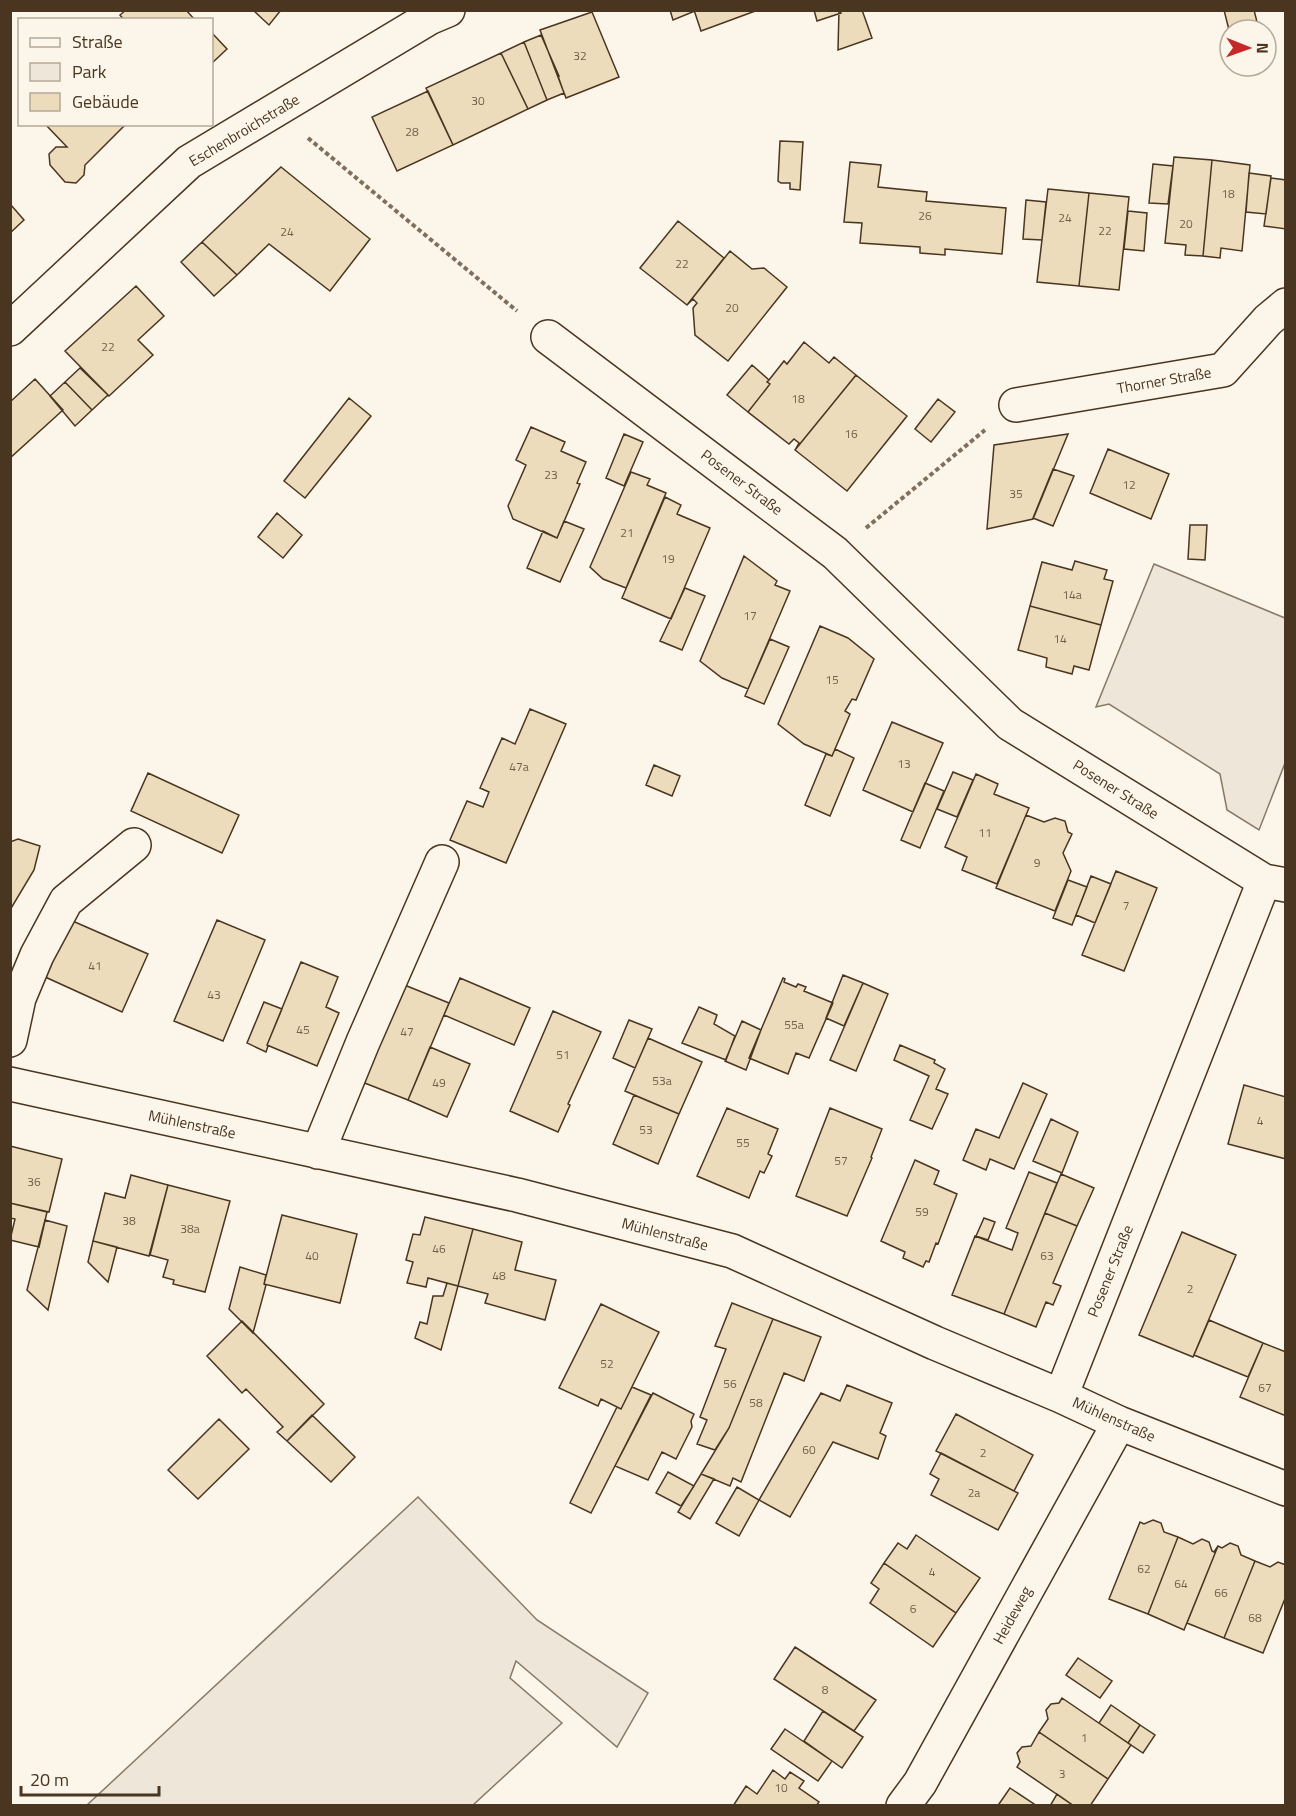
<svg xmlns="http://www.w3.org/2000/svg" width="1296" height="1816" font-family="'Titillium Web',sans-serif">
	<rect width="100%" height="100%" fill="#fbf6e9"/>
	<path fill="#ede6d9" stroke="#887966" stroke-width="1.5" d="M1154 564 1285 618V763L1259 830 1227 810 1220 774 1109 704 1096 707Z
		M418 1497 537 1620 648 1693 617 1747 516 1661 510 1678 562 1723 473 1805H87Z"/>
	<path fill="#ecdcbc" stroke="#4a3520" stroke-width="1.5" d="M126 10H186L195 20H124L120 15Z
		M253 10H281L269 25Z
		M670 10H694L695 11 673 20Z
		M694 10H758L701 31Z
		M814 10H839L841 13 817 21Z
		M839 10H862L872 38 838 50Z
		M1224 10H1254L1259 30H1230V34Z
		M592 12 619 77 566 98 540 30Z
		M212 33 227 49 212 63Z
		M541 35 559 76H558L564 93 547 100 524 42Z
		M524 42 547 100 528 109 501 53Z
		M501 53 528 109 453 145 426 88Z
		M428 91 453 145 397 171 372 117Z
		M45 124H126L85 165 84 175 76 183 65 182 50 165 49 154 56 147H67Z
		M780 141 803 142 800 190 790 189V183H781L778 181Z
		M1174 157 1212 160 1203 256 1185 255 1186 245 1165 243Z
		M1212 160 1250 165 1242 251 1221 248 1220 258 1203 256Z
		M850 162 881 165 878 187 927 192 926 201 1006 208 1002 254 945 249V255L920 253V247L860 243 862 223 844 222Z
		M1153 164 1173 166 1168 204 1149 203Z
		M281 167 370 239 330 291 269 244 237 275 202 242Z
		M1249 173 1271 176 1266 214 1246 212Z
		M1271 178 1286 180V229L1264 226Z
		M1048 189 1089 193 1079 286 1037 282Z
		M1089 193 1129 197 1119 290 1079 286Z
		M1026 200 1046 202 1042 240 1023 239Z
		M11 205 24 220 10 233V206Z
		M1128 211 1147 213 1144 251 1124 249Z
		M678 221 724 258 687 305 640 268Z
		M202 242 237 275 214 296 181 262Z
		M730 251 752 269 764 268 787 287 728 361 695 335 693 308 697 303 693 299 687 305Z
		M136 286 164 316 138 340 153 355 109 396 65 351Z
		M804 342 829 363 834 357 856 375 795 450 799 443 794 439 789 444 748 412 770 384 767 382 769 380 784 361 787 364Z
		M752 365 769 380 767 382 770 384 748 412 727 395Z
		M80 368 108 395 92 410 65 382Z
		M856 375 907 416 847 491 795 450Z
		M35 379 63 410 10 458V402Z
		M65 382 92 410 75 426 50 396Z
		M349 398 371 416 305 498 284 481Z
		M938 399 955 412 931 442 915 429Z
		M531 427 565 442 561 451 586 462 577 483 580 484 557 538 513 519 508 506 526 465 516 460Z
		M624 434 643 442 624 486 606 478Z
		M1068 434 1033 519 987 529 994 445Z
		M1108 449 1169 474 1151 519 1090 493Z
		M1053 469 1074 476 1053 526 1033 518Z
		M631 472 650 479 647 485 666 493 626 588 603 579 590 567Z
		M665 497 681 505 677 514 710 528 671 619 622 598Z
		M277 513 302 535 283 558 258 537Z
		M564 521 584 529 560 582 527 568 543 531 557 538Z
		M1190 525H1207L1205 560 1188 559Z
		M744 556 777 581 775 585 790 591 748 689 722 678 700 661Z
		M1075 561 1107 570 1104 579 1113 581 1101 625 1030 606 1042 562 1072 570Z
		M685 588 705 596 682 650 660 641Z
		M1030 606 1101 625 1089 670 1074 666 1072 674 1046 667 1047 658 1018 650Z
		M820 626 848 638 874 659 856 700 852 699 845 711 850 714 832 756 804 744 778 724Z
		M770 639 789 647 764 704 745 696Z
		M530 709 566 724 506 863 450 840 467 801 483 807 489 792 480 788 502 738 515 744Z
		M892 722 943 743 913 812 863 790Z
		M835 749 854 758 830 816 805 805 826 754 832 756Z
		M654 765 680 776 672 796 646 785Z
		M953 772 973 780 957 817 937 809Z
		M148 773 239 815 222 853 131 811Z
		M976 774 998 784 994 794 1029 808 997 884 962 870 967 857 945 847Z
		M925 783 944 791 920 848 901 840Z
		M1026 815 1044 822 1055 818 1065 821 1068 832 1072 834 1063 853 1071 871 1055 911 996 888Z
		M18 839 40 846 34 870 10 910V842Z
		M1116 871 1157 888 1124 971 1082 955Z
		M1091 876 1111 884 1095 923 1076 915Z
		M1068 880 1087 887 1072 925 1053 918Z
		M68 919 148 954 122 1012 43 976Z
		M217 920 265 940 223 1041 174 1021Z
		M301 962 338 977 326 1007 339 1013 317 1066 267 1045Z
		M843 975 863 983 844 1026 826 1018Z
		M460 978 530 1008 514 1045 444 1015Z
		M783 978 785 979 784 982 796 987 798 984 806 987 804 991 833 1003 809 1058 796 1053 788 1074 749 1058Z
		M397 982 449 1003 408 1100 357 1080Z
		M863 983 888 994 856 1071 830 1060Z
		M264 1002 282 1009 267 1045 268 1046 266 1052 247 1043Z
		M699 1007 717 1015 714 1024 735 1036 726 1060 682 1043Z
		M553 1011 601 1032 568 1104 570 1105 558 1132 510 1111Z
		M629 1020 652 1029 635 1068 613 1058Z
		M742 1021 761 1030 746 1070 725 1061Z
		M648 1038 702 1062 679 1114 625 1091Z
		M900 1045 935 1060 934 1063 945 1069 936 1089 948 1094 932 1129 910 1120 929 1076 894 1060Z
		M430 1047 470 1064 447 1117 408 1100Z
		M1023 1083 1047 1094 1014 1169 990 1159 986 1170 963 1160 976 1129 999 1138Z
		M1244 1085 1286 1097V1159L1228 1144Z
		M634 1095 679 1114 658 1164 613 1144Z
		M727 1108 778 1129 768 1154 772 1156 764 1173 760 1171 749 1198 697 1176Z
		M830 1108 882 1129 871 1157 872 1158 847 1216 796 1196Z
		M1051 1119 1078 1132 1062 1173 1033 1161Z
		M10 1146 62 1159 49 1212 10 1203Z
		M915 1160 939 1171 934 1184 957 1194 938 1244 936 1243 929 1262 926 1261 923 1267 903 1258 905 1252 881 1241Z
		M1029 1172 1057 1183 1004 1314 952 1295 975 1236 1012 1250 1018 1233 1006 1228Z
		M1061 1174 1094 1188 1077 1226 1045 1213Z
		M131 1175 168 1185 149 1256 93 1241 105 1193 125 1198Z
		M168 1185 230 1201 205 1292 173 1284 174 1280 163 1277 168 1260 150 1255Z
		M10 1203 47 1212 39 1247 10 1240 15 1219 10 1218Z
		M1045 1213 1077 1226 1053 1283 1061 1286 1053 1305 1046 1302 1036 1327 1004 1314Z
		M282 1215 357 1234 340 1303 264 1284Z
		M425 1217 473 1229 458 1286 428 1278 426 1287 407 1283 413 1262 406 1260 413 1234 420 1235Z
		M984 1218 995 1222 988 1240 976 1236Z
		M45 1220 67 1226 48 1310 27 1290Z
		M473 1229 522 1242 515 1270 556 1280 545 1320 485 1303 488 1294 458 1286Z
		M1182 1232 1236 1255 1193 1357 1139 1335Z
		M93 1241 117 1247 108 1282 88 1262Z
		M240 1267 266 1275 264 1284 266 1285 253 1333 229 1309Z
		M447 1283 458 1286 441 1350 415 1338 420 1322 427 1324 433 1296H443Z
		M732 1303 773 1319 729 1428 715 1450 697 1444 707 1420 700 1417 726 1349 715 1346Z
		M601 1304 659 1332 621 1409 601 1399 598 1406 559 1388Z
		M773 1319 821 1337 804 1381 784 1373 741 1482 733 1478 730 1486 701 1474 729 1428Z
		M1209 1320 1263 1343 1248 1377 1194 1355Z
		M242 1321 324 1404 287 1441 277 1432 283 1427 246 1389 242 1393 207 1356Z
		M1263 1343 1286 1352V1416L1240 1397Z
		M847 1385 892 1403 880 1433 886 1436 878 1459 833 1442 790 1517 759 1500 821 1393 840 1401Z
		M632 1387 651 1395 591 1513 570 1503 617 1407 621 1409Z
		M653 1393 694 1414 691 1421 692 1427 676 1459 662 1452 648 1480 615 1466Z
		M956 1414 1033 1455 1014 1491 936 1451Z
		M312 1415 355 1457 331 1482 287 1441Z
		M219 1419 249 1449 198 1499 168 1470Z
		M941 1453 1018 1493 998 1530 931 1495 939 1479 930 1474Z
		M668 1472 694 1486 681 1506 656 1493Z
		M701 1474 714 1479 690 1519 678 1512Z
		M737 1487 759 1500 739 1536 716 1523Z
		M1153 1520 1161 1523 1164 1532 1178 1537 1148 1614 1109 1599 1140 1522 1144 1524Z
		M916 1535 980 1578 956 1613 884 1563 898 1543 907 1549Z
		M1178 1537 1193 1544 1202 1539 1209 1542 1212 1551 1214 1552 1218 1546 1184 1630 1148 1614Z
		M1230 1543 1238 1546 1241 1555 1255 1561 1224 1638 1187 1623 1218 1546 1222 1548Z
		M1255 1561 1270 1567 1278 1562 1286 1565V1596L1263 1653 1224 1638Z
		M884 1563 956 1613 933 1647 870 1603 879 1589 871 1583Z
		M795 1647 876 1700 854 1731 774 1679Z
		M1078 1658 1112 1681 1100 1698 1066 1675Z
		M1062 1698 1131 1745 1108 1779 1039 1732 1048 1719 1046 1710 1051 1704 1059 1703Z
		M1111 1705 1140 1725 1128 1743 1099 1723Z
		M823 1711 863 1737 842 1768 804 1741Z
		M1140 1725 1155 1735 1143 1753 1128 1743Z
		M785 1729 832 1761 818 1781 771 1749Z
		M1039 1732 1108 1779 1090 1806H1074L1017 1767 1020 1762 1017 1753 1022 1747 1031 1746Z
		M773 1770 785 1779 790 1772 804 1781 799 1788 819 1802 816 1806H733L746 1786 757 1794Z
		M1010 1788 1037 1806H1001L999 1804Z
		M1057 1794 1074 1806H1050Z"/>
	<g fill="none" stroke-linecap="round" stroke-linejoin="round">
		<defs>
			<path id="minor" d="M10 329 189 162 429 18 448 10
				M548 337 835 553 1010 724 1264 881 1286 885
				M1016 405 1223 370 1268 320 1286 305
				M10 1040 19 998 37 955 66 901 134 845
				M10 1084 517 1195 732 1251 935 1343 1061 1396 1119 1423 1286 1489
				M318 1152 363 1042 442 862
				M1061 1396 1264 881
				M903 1806 920 1783 1119 1423"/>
		</defs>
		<use href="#minor" stroke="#4a3520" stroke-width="36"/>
		<path stroke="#7f6f5c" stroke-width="4" stroke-dasharray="4.5 3" stroke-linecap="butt" d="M308 138 517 311
			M866 528 985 430"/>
		<use href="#minor" stroke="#fbf6e9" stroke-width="33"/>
	</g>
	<g text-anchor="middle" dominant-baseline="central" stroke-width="4.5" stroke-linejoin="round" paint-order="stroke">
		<g font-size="12" fill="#725f47">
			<text x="580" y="55">32</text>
			<text x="478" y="100">30</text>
			<text x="412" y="131">28</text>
			<text x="1228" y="193">18</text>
			<text x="925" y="215">26</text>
			<text x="1065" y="217">24</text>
			<text x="1186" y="223">20</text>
			<text x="1105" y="230">22</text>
			<text x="287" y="231">24</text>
			<text x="682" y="263">22</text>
			<text x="732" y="307">20</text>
			<text x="108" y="346">22</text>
			<text x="798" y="398">18</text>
			<text x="851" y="433">16</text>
			<text x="551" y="474">23</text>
			<text x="1129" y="484">12</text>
			<text x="1016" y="493">35</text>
			<text x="627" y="532">21</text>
			<text x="668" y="558">19</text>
			<text x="1072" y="594">14a</text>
			<text x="750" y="615">17</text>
			<text x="1060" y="638">14</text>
			<text x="832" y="679">15</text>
			<text x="904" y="763">13</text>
			<text x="519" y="766">47a</text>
			<text x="985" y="832">11</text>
			<text x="1037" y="862">9</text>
			<text x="1126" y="905">7</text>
			<text x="95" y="965">41</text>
			<text x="214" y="994">43</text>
			<text x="794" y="1024">55a</text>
			<text x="303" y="1029">45</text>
			<text x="407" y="1031">47</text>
			<text x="563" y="1054">51</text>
			<text x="662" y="1080">53a</text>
			<text x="439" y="1082">49</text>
			<text x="1260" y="1120">4</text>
			<text x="646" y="1129">53</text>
			<text x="743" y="1142">55</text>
			<text x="841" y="1160">57</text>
			<text x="34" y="1181">36</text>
			<text x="922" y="1211">59</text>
			<text x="129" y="1220">38</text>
			<text x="190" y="1228">38a</text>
			<text x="439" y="1248">46</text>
			<text x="312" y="1255">40</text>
			<text x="1047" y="1255">63</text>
			<text x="499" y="1275">48</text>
			<text x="1190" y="1288">2</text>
			<text x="607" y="1363">52</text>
			<text x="730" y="1383">56</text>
			<text x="1265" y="1387">67</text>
			<text x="756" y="1402">58</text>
			<text x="809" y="1449">60</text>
			<text x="983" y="1452">2</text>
			<text x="974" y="1492">2a</text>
			<text x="1144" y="1568">62</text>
			<text x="932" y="1571">4</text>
			<text x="1181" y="1583">64</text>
			<text x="1221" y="1592">66</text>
			<text x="913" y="1608">6</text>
			<text x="1255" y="1617">68</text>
			<text x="825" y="1689">8</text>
			<text x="1084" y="1737">1</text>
			<text x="1062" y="1773">3</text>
			<text x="781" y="1787">10</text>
		</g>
		<g font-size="15" fill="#4a3520" stroke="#fbf6e9">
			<text transform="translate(244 130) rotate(-31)">Eschenbroichstraße</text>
			<text transform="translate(1164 380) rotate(-10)">Thorner Straße</text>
			<text transform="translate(742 482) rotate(37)">Posener Straße</text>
			<text transform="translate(1116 789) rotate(32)">Posener Straße</text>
			<text transform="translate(192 1124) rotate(12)">Mühlenstraße</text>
			<text transform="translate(665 1234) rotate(15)">Mühlenstraße</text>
			<text transform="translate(1110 1271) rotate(-68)">Posener Straße</text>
			<text transform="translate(1114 1419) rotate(24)">Mühlenstraße</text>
			<text transform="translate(1012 1615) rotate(-61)">Heideweg</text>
		</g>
	</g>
	<rect width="1296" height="1816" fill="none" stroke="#4a3520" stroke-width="24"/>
	<rect x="18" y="18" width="195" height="108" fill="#fbf6e9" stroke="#b4a999" stroke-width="1.5"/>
	<rect x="30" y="38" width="30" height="9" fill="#fbf6e9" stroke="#b4a999" stroke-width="1.5"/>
	<text x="72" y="48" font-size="18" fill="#4a3520">Straße</text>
	<rect x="30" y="63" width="30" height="18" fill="#ede6d9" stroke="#b4a999" stroke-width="1.5"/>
	<text x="72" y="78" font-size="18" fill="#4a3520">Park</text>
	<rect x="30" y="93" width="30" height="18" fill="#ecdcbc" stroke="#b4a999" stroke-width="1.5"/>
	<text x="72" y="108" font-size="18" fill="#4a3520">Gebäude</text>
	<g transform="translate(1248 48) rotate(91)"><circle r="28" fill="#fbf6e9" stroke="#b4a999" stroke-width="1.5"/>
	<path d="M0-4.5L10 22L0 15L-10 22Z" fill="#c62828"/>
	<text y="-9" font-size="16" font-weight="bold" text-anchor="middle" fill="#4a3520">N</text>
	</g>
	<path d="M21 1786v9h138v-9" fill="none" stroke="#4a3520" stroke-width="3"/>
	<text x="30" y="1786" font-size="18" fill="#4a3520" stroke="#fbf6e9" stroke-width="4.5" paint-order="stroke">20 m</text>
</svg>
